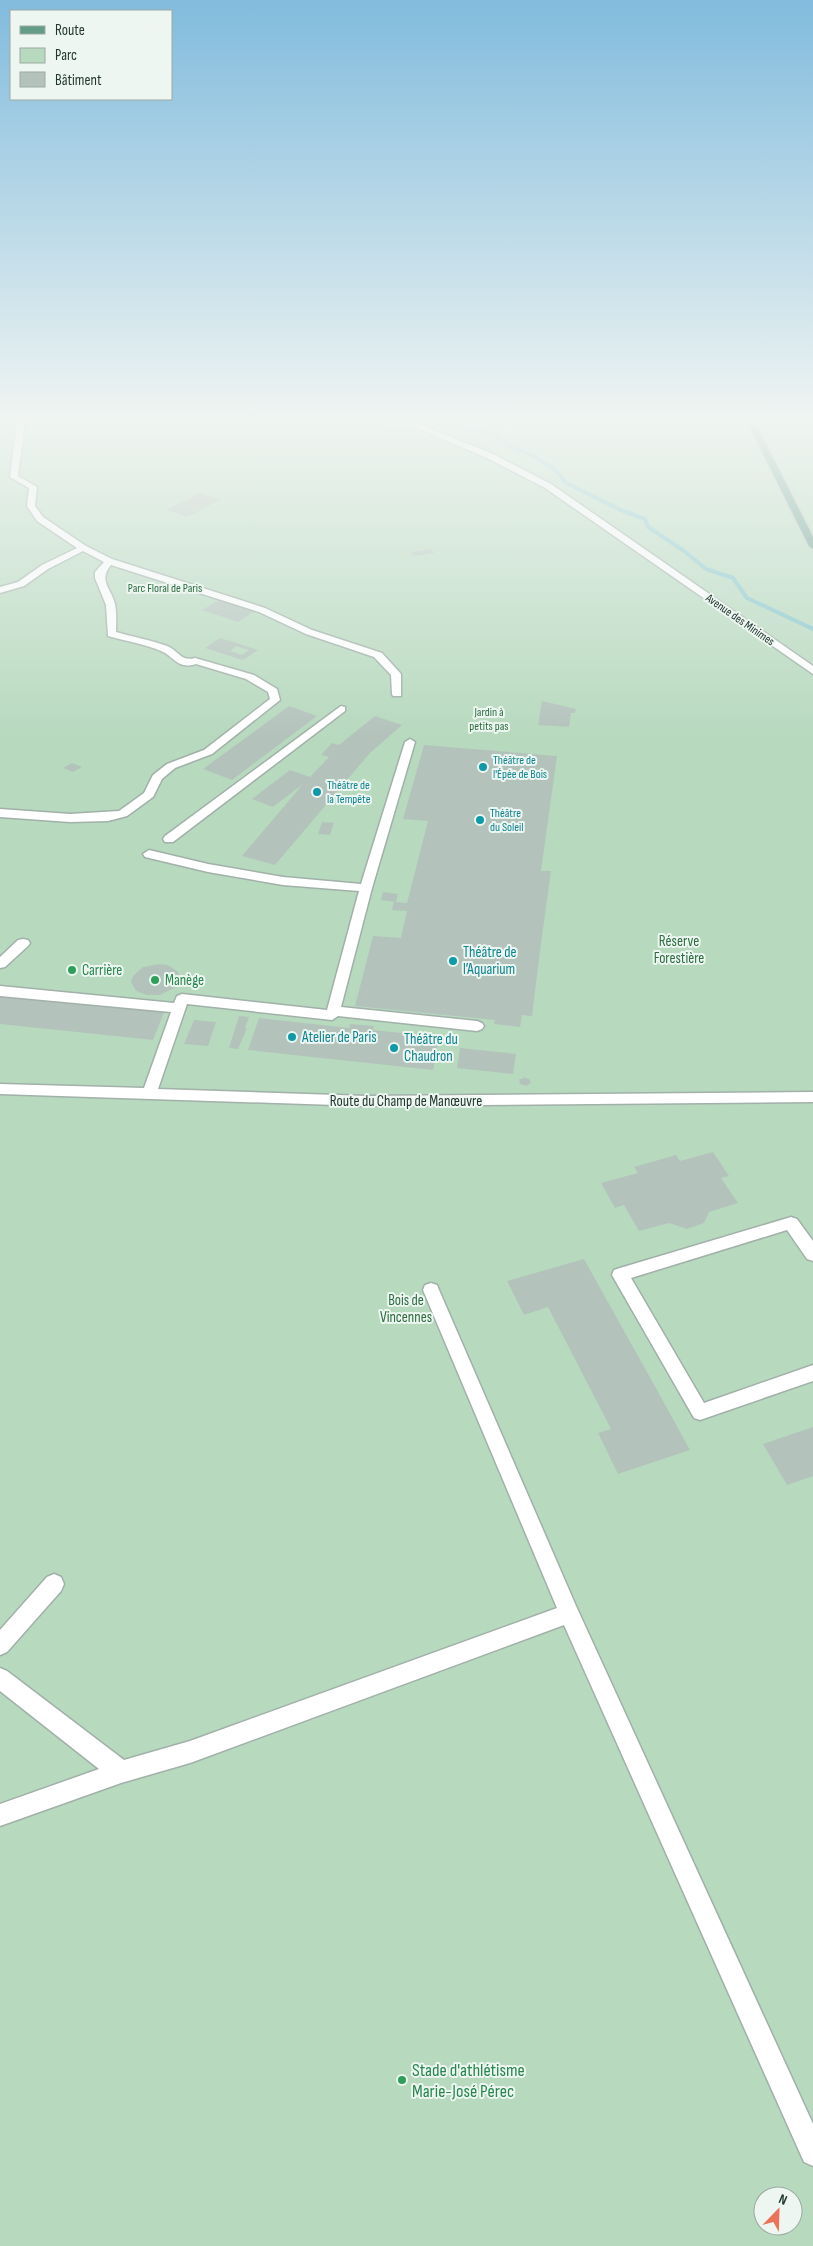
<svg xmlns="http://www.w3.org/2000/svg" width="813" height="2246" font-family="'Sofia Sans Condensed',sans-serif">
	<rect width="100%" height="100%" fill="#dee9e3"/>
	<path fill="#b7d9be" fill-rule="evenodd" d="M0 422H813V2246H0ZM763 2196H793V2226H763Z"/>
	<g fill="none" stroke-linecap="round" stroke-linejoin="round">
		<path stroke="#87c6cc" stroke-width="4" d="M364 422 392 430 417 429
			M440 427 473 429 489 433 509 446 534 456 556 471 566 483 623 511 645 519 648 527 684 551 706 569 733 578 747 598 813 629"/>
	</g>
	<path fill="#b3c3bc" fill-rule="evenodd" d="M200 493 220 500 187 517 166 510Z
		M431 549 434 553 414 556 411 552Z
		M221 599 256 610 238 622 202 610Z
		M220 638 258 650 243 660 205 648ZM236 646 249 650 242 655 230 651Z
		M542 701 576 709 575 713H571L569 727 538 725Z
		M289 706 317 716 232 780 203 769Z
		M375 716 402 725 370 753 275 865 242 856 303 784 273 807 252 799 290 770 310 777 329 757 321 755 332 743 339 745Z
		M424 745 557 756 541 871H551L540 951 532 1016 522 1015 520 1027 494 1024 495 1020 355 1006 373 936 401 938 407 911 392 910 394 902 407 903 428 821 403 819Z
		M72 763 82 767 73 772 63 768Z
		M322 822 334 823 330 835 318 834Z
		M383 892 398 894 396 902 381 900Z
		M160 964 168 965 178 972 180 978 174 988 160 995H147L136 991 131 982 133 976 143 967Z
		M0 993 165 1010 153 1040 0 1024Z
		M239 1016 249 1017 245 1028H247L238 1049 229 1048Z
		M259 1018 349 1028 350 1024 374 1026 373 1030 439 1037 433 1070 248 1050Z
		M194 1020 216 1022 208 1046 184 1044Z
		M460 1048 516 1054 513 1074 457 1068Z
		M523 1077 529 1079 531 1083 526 1086 520 1084 519 1079H523Z
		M713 1152 729 1176 721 1178 738 1203 709 1212 704 1223 687 1229 669 1223 639 1231 624 1205 615 1208 601 1183 638 1173 634 1167 676 1155 680 1161Z
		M584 1259 662 1399 690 1450 618 1474 598 1433 611 1429 548 1307 524 1315 507 1281Z
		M813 1427V1476L787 1485 763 1444Z"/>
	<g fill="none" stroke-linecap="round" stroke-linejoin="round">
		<defs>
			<path id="minor" d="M17 422H25L18 476 37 487 35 506 43 517 86 546 112 559 265 608 312 630 382 653 401 674V696H393L392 694 391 675 374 657 306 634 259 612 111 565C98 581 111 588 115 604 117 613 116 624 116 632 133 637 151 640 167 646 179 651 181 662 195 658L254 675 277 689 280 700 212 754 175 768 162 779 153 797 127 816 108 821 70 822 0 817V809L70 814 119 811 144 793 153 775 167 764 204 750 270 699 268 692 246 679 196 664C177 670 174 656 161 651 145 644 125 641 108 636L106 605 95 578V572L104 562 83 551 48 569 24 586 0 593V587L18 582 42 565 77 548 37 521 27 506 29 488 10 477Z
				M403 422H414L493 454 551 484 813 666V674L545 488 487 458Z
				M341 706 345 707V711L173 842H165L163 839 165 836Z
				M410 739 415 742 372 888 341 1007 477 1021 482 1023 484 1026 482 1029 477 1031 338 1016 332 1020 187 1004 158 1089 366 1096 813 1092V1102L366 1106 0 1094V1084L144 1088 171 1012 0 996V986L174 1003 177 996 182 994 327 1010 359 891 283 885 208 872 145 857 143 854 149 850 208 864 283 877 361 884 405 742Z
				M23 939 28 940 30 943 28 946 5 967 0 968V957L18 940Z
				M791 1217 797 1219 813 1241V1261L807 1259 787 1230 631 1278 704 1403 813 1365V1381L700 1420 694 1418 612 1275 614 1270 620 1268Z
				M431 1283 437 1285 439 1290 576 1606 813 2124V2166L804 2162 564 1625 190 1763 121 1783 0 1826V1804L99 1769 0 1691V1668L7 1671 124 1760 190 1741 557 1608 423 1290 425 1285Z
				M54 1574 61 1577 64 1584 61 1591 7 1652 0 1655V1630L47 1577Z"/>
			<path id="major" d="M747 422H755L813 537V549L809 546Z"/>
		</defs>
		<use href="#minor" stroke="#a1b0a9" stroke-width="3"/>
		<use href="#major" stroke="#bcc3c1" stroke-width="3"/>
		<use href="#minor" fill="#fff" fill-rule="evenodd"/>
		<use href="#major" fill="#649c8a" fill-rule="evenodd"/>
	</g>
	<linearGradient id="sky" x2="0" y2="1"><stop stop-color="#81bbdd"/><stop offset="0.57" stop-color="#f0f5f2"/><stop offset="1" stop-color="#f0f5f2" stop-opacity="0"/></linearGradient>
	<rect width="813" height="737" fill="url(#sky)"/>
	<g fill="#0f9aa8" stroke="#eef6f1" stroke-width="2">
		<circle cx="483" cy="767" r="5"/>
		<circle cx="317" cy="792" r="5"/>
		<circle cx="480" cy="820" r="5"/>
		<circle cx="453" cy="961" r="5"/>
		<circle cx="292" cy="1037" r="5"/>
		<circle cx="394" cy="1048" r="5"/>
	</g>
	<g fill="#2e9e5b" stroke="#eef6f1" stroke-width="2">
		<circle cx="72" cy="970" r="5"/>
		<circle cx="155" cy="980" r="5"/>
		<circle cx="402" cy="2080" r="5"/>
	</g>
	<g text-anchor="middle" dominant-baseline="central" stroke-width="4" stroke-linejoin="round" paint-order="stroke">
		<g font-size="12" fill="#2c6c41" stroke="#eef6f1">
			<text x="165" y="588">Parc Floral de Paris</text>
			<text x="489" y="712">Jardin à<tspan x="489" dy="14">petits pas</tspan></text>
		</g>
		<g font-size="12" fill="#20372f" stroke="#eef6f1">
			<text transform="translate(740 620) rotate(35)">Avenue des Minimes</text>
		</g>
		<g font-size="12" fill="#0d838f" stroke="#eef6f1" text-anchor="start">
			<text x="493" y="760">Théâtre de<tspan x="493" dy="14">l'Épée de Bois</tspan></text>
			<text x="327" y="785">Théâtre de<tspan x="327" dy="14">la Tempête</tspan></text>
			<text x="490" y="813">Théâtre<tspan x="490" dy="14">du Soleil</tspan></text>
		</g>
		<g font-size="15" fill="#2c6c41" stroke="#eef6f1">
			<text x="679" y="941">Réserve<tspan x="679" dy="17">Forestière</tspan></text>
			<text x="406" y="1300">Bois de<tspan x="406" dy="17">Vincennes</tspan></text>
		</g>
		<g font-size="15" fill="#0d838f" stroke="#eef6f1" text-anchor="start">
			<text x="463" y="952">Théâtre de<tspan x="463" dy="17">l’Aquarium</tspan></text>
			<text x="302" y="1037">Atelier de Paris</text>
			<text x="404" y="1039">Théâtre du<tspan x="404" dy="17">Chaudron</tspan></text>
		</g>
		<g font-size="15" fill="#27864d" stroke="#eef6f1" text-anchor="start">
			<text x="82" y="970">Carrière</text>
			<text x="165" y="980">Manège</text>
		</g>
		<g font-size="15" fill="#20372f" stroke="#eef6f1">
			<text x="406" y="1101">Route du Champ de Manœuvre</text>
		</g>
		<g font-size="18" fill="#27864d" stroke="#eef6f1" text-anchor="start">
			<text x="412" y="2070">Stade d'athlétisme<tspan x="412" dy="21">Marie-José Pérec</tspan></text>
		</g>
	</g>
	<rect x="10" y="10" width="162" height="90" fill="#eef6f1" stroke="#9caaa3"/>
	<rect x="20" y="26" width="25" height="8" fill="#649c8a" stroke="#9caaa3"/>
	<text x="55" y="35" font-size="15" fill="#20372f">Route</text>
	<rect x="20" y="48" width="25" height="15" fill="#b7d9be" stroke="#9caaa3"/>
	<text x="55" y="60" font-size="15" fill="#20372f">Parc</text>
	<rect x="20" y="72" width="25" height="15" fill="#b3c3bc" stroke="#9caaa3"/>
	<text x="55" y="85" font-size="15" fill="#20372f">Bâtiment</text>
	<g transform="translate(778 2211) rotate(23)"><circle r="24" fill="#eef6f1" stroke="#9caaa3"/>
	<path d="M0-4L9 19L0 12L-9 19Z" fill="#eb7359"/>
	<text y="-8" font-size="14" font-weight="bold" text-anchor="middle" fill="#20372f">N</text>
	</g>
</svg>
